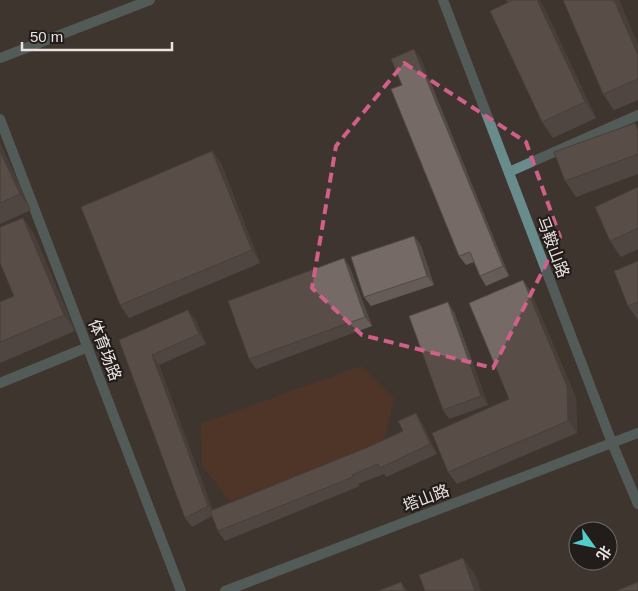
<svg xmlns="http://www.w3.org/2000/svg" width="638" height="591" font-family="Helvetica,'Noto Sans SC',sans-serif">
	<rect width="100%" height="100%" fill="#3f3530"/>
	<path fill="#62361f" d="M361 366 394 399 382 449 230 501 202 465 201 424Z"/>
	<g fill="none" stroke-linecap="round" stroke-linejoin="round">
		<path stroke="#688b8b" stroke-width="10" d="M509 172 638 115"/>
		<path stroke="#688b8b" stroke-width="10" d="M443 0 612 443 638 504
			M0 119 181 591
			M0 383 88 347
			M225 591 638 433"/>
		<path stroke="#688b8b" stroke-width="10" d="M0 58 150 0"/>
	</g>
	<path fill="#655b57" d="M506 0H539L544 7 596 118 553 138 542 122 508 3Z
		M619 0 638 45V100L614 110 603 94Z
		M421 59 509 276 486 286 480 276 474 262 466 265 459 256 402 85Z
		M635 123 638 128V174L576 197 565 181Z
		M0 143 31 210 0 224Z
		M212 151 221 163 260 263 129 318 120 305Z
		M638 187V249L621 257 610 241Z
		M23 218 34 234 75 331 0 363V302L14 296Z
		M414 236 421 246 434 285 371 306 364 297Z
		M344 258 350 268 372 326 256 369 249 359Z
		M638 261V320L628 306Z
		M531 292 576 398 577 433 457 484 448 472 509 399Z
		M454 312 488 405 449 419 443 410Z
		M195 319 206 344 159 365 212 510 371 446 422 423 437 454 386 477 384 474 358 484 360 486 225 541 218 531 212 516 192 527 185 518 119 340Z"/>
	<path fill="#524a47" d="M537 0H539L544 7 596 118 585 102Z
		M614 0H619L638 45V55Z
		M414 49 421 59 509 276 503 266Z
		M0 143 31 210 20 194 0 151Z
		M212 151 221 163 260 263 252 250Z
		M23 218 34 234 75 331 64 315Z
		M414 236 421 246 434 285 427 276Z
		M344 258 350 268 372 326 365 317Z
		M523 280 531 292 576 398 577 433 568 421Z
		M448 302 454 312 488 405 481 396Z
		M188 310 195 319 206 344 199 334Z
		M152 355 159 365 215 515 208 506Z
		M416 413 422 423 437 454 430 444Z
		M463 558 475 574 481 591H475Z
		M401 582 408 591H405Z"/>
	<path fill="#756a65" stroke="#524a47" d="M513 0H537L585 102 542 122 490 11Z
		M563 0H614L638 55V79L603 94Z
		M414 49 503 266 480 276 470 252 459 256 391 89 402 85 391 59Z
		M635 123 638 132V154L565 181 554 152Z
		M0 151 20 194 0 203Z
		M212 151 252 250 120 305 81 207Z
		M638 187V228L610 241 595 207Z
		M23 218 64 315 0 342V302L14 296 0 263V227Z
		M414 236 427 276 364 297 351 257Z
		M344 258 365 317 249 359 228 301Z
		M638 261V302L628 306 614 271Z
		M523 280 567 386 568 421 448 472 432 433 509 399 469 303Z
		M448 302 481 396 443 410 409 316Z
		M188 310 199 334 152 355 208 506 185 518 119 340Z
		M416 413 430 444 380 468 378 464 352 475 353 477 218 531 210 511 371 446 403 431 398 421Z
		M463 558 475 591H425L419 575Z
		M401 582 405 591H378Z
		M638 582V591H616Z"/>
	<path d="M0 0H638V591H0ZM404 63 526 142 560 237 493 368 362 335 312 288 336 146Z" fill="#3f3530" fill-opacity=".55" fill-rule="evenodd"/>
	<path fill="none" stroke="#d05f8a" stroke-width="4" stroke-dasharray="10 6" stroke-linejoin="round" d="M404 63 526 142 560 237 493 368 362 335 312 288 336 146Z"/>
	<g text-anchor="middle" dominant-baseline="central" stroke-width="4.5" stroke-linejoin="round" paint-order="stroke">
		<g font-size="16" fill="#eae3e0" stroke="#221d1b">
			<text transform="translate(553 247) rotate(69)">马鞍山路</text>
			<text transform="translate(105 350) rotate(69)">体育场路</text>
			<text transform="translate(426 498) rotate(-21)">塔山路</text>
		</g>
	</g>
	<g transform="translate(593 546) rotate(123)"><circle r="24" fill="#221d1b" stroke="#726c6a"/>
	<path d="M0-4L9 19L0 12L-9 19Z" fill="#52cdcc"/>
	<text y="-8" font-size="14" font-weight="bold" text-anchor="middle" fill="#eae3e0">北</text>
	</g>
	<path d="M22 42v8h150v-8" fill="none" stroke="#eae3e0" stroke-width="2.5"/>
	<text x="30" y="42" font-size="15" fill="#eae3e0" stroke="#221d1b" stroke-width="4" paint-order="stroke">50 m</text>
</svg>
